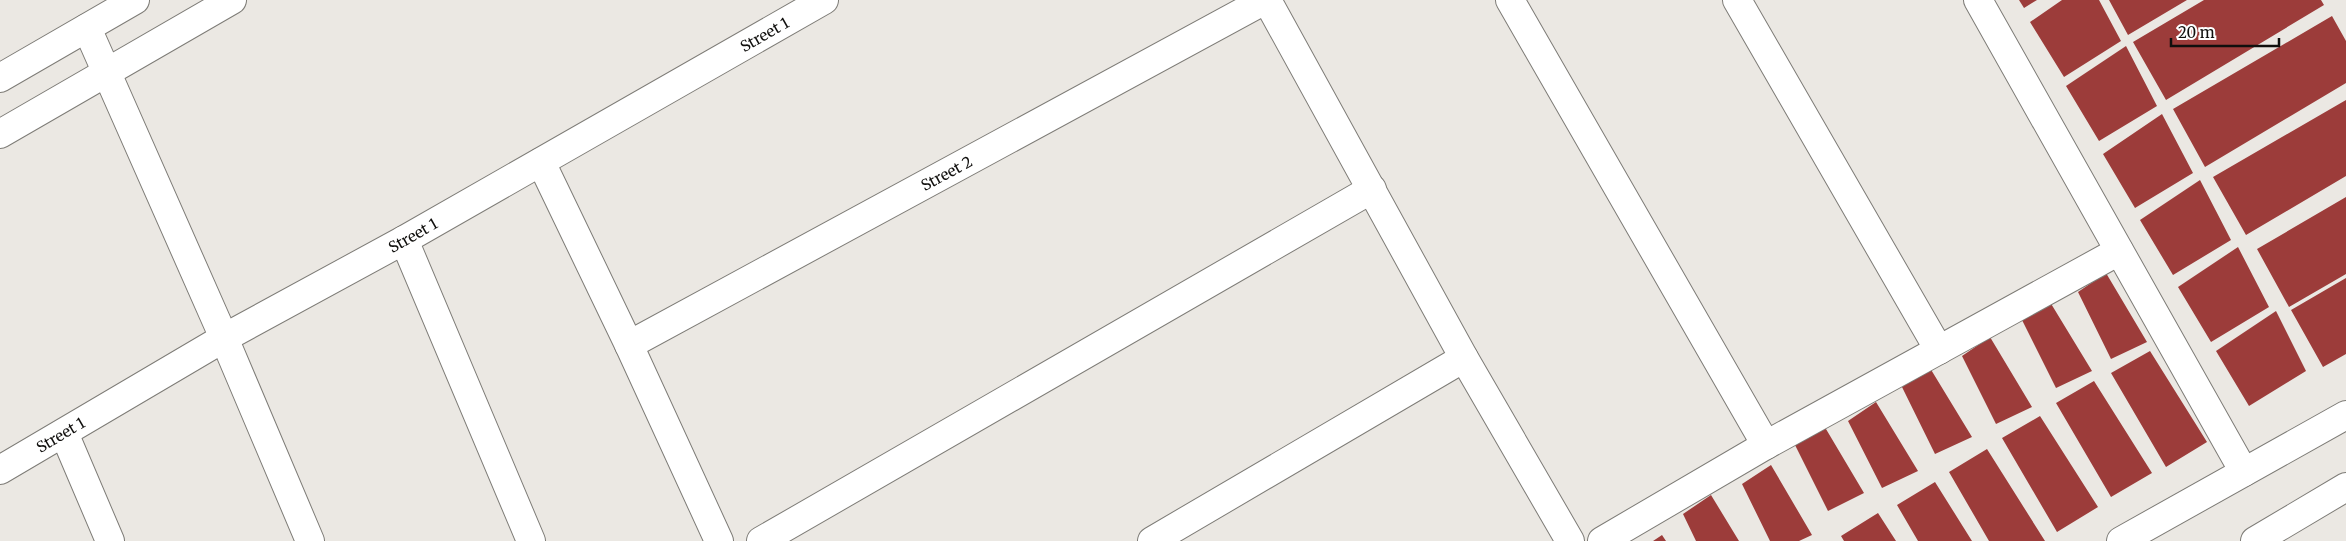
<svg xmlns="http://www.w3.org/2000/svg" width="2346" height="541" font-family="Merriweather,serif">
	<rect width="100%" height="100%" fill="#ebe8e3"/>
	<path fill="#9c3c3a" d="M2019 0H2037L2024 8Z
		M2062 0H2099L2121 41 2064 77 2030 22Z
		M2109 0H2187L2128 35Z
		M2204 0H2321L2324 5 2166 100 2133 42Z
		M2332 16 2346 41V83L2205 167 2173 109Z
		M2126 46 2157 106 2099 141 2066 86Z
		M2346 100V176L2246 235 2213 177Z
		M2162 114 2193 173 2135 208 2103 154Z
		M2200 180 2231 240 2173 275 2140 220Z
		M2346 197V274L2289 307 2257 249Z
		M2238 247 2269 307 2211 342 2178 287Z
		M2106 273 2147 342 2111 359 2078 292Z
		M2346 278V354L2323 367 2291 310Z
		M2050 302 2092 371 2056 388 2022 320Z
		M2276 311 2306 371 2249 406 2216 351Z
		M1990 337 2032 407 1996 424 1962 356Z
		M2150 351 2207 442 2166 467 2111 373Z
		M1930 368 1972 437 1935 454 1902 387Z
		M2094 381 2152 473 2111 497 2056 403Z
		M1876 402 1918 471 1882 488 1848 421Z
		M2040 416 2098 507 2057 532 2002 438Z
		M1823 424 1864 493 1828 511 1794 443Z
		M1987 449 2045 541H1989L1949 472Z
		M1771 465 1812 535 1799 541H1770L1742 484Z
		M1935 482 1972 541H1918L1897 505Z
		M1711 495 1739 541H1696L1683 514Z
		M1878 513 1896 541H1844L1841 536Z
		M1662 535 1666 541H1653Z"/>
	<g fill="none" stroke-linecap="round" stroke-linejoin="round">
		<defs>
			<g id="minor">
				<path d="M1267 0 1464 358 1570 541"/>
				<path d="M1510 0 1766 445"/>
				<path d="M1737 0 1939 350"/>
				<path d="M1978 0 2244 472"/>
				<path d="M87 28 224 338 310 541"/>
				<path d="M0 134 232 0"/>
				<path d="M541 162 629 345 719 541"/>
				<path d="M404 240 531 541"/>
				<path id="s1" d="M629 345 1265 0"/>
				<path d="M64 433 110 541"/>
				<path id="s2" d="M0 470 224 338 404 240 824 0"/>
				<path d="M761 541 1372 189"/>
				<path d="M1152 541 1464 358"/>
				<path d="M1602 541 1766 445 2119 251"/>
				<path d="M2121 541 2346 415"/>
				<path d="M2255 541 2346 487"/>
			</g>
			<path id="tertiary" d="M0 78 135 0"/>
		</defs>
		<use href="#minor" stroke="#7e7c77" stroke-width="30"/>
		<use href="#tertiary" stroke="#7e7c77" stroke-width="30"/>
		<use href="#minor" stroke="#fff" stroke-width="28"/>
		<use href="#tertiary" stroke="#fff" stroke-width="28"/>
	</g>
	<g text-anchor="middle" dominant-baseline="central" stroke-width="5" stroke-linejoin="round" paint-order="stroke">
		<g font-size="15" fill="#100f0d" stroke="#fff">
			<text stroke="none"><textPath href="#s2" startOffset="880">Street 1</textPath></text>
			<text stroke="none"><textPath href="#s1" startOffset="361">Street 2</textPath></text>
			<text stroke="none"><textPath href="#s2" startOffset="475">Street 1</textPath></text>
			<text stroke="none"><textPath href="#s2" startOffset="70">Street 1</textPath></text>
		</g>
	</g>
	<path d="M2171 38v8h108v-8" fill="none" stroke="#100f0d" stroke-width="2.5"/>
	<text x="2178" y="38" font-size="15" fill="#100f0d" stroke="#ffffff" stroke-width="4" paint-order="stroke">20 m</text>
</svg>
